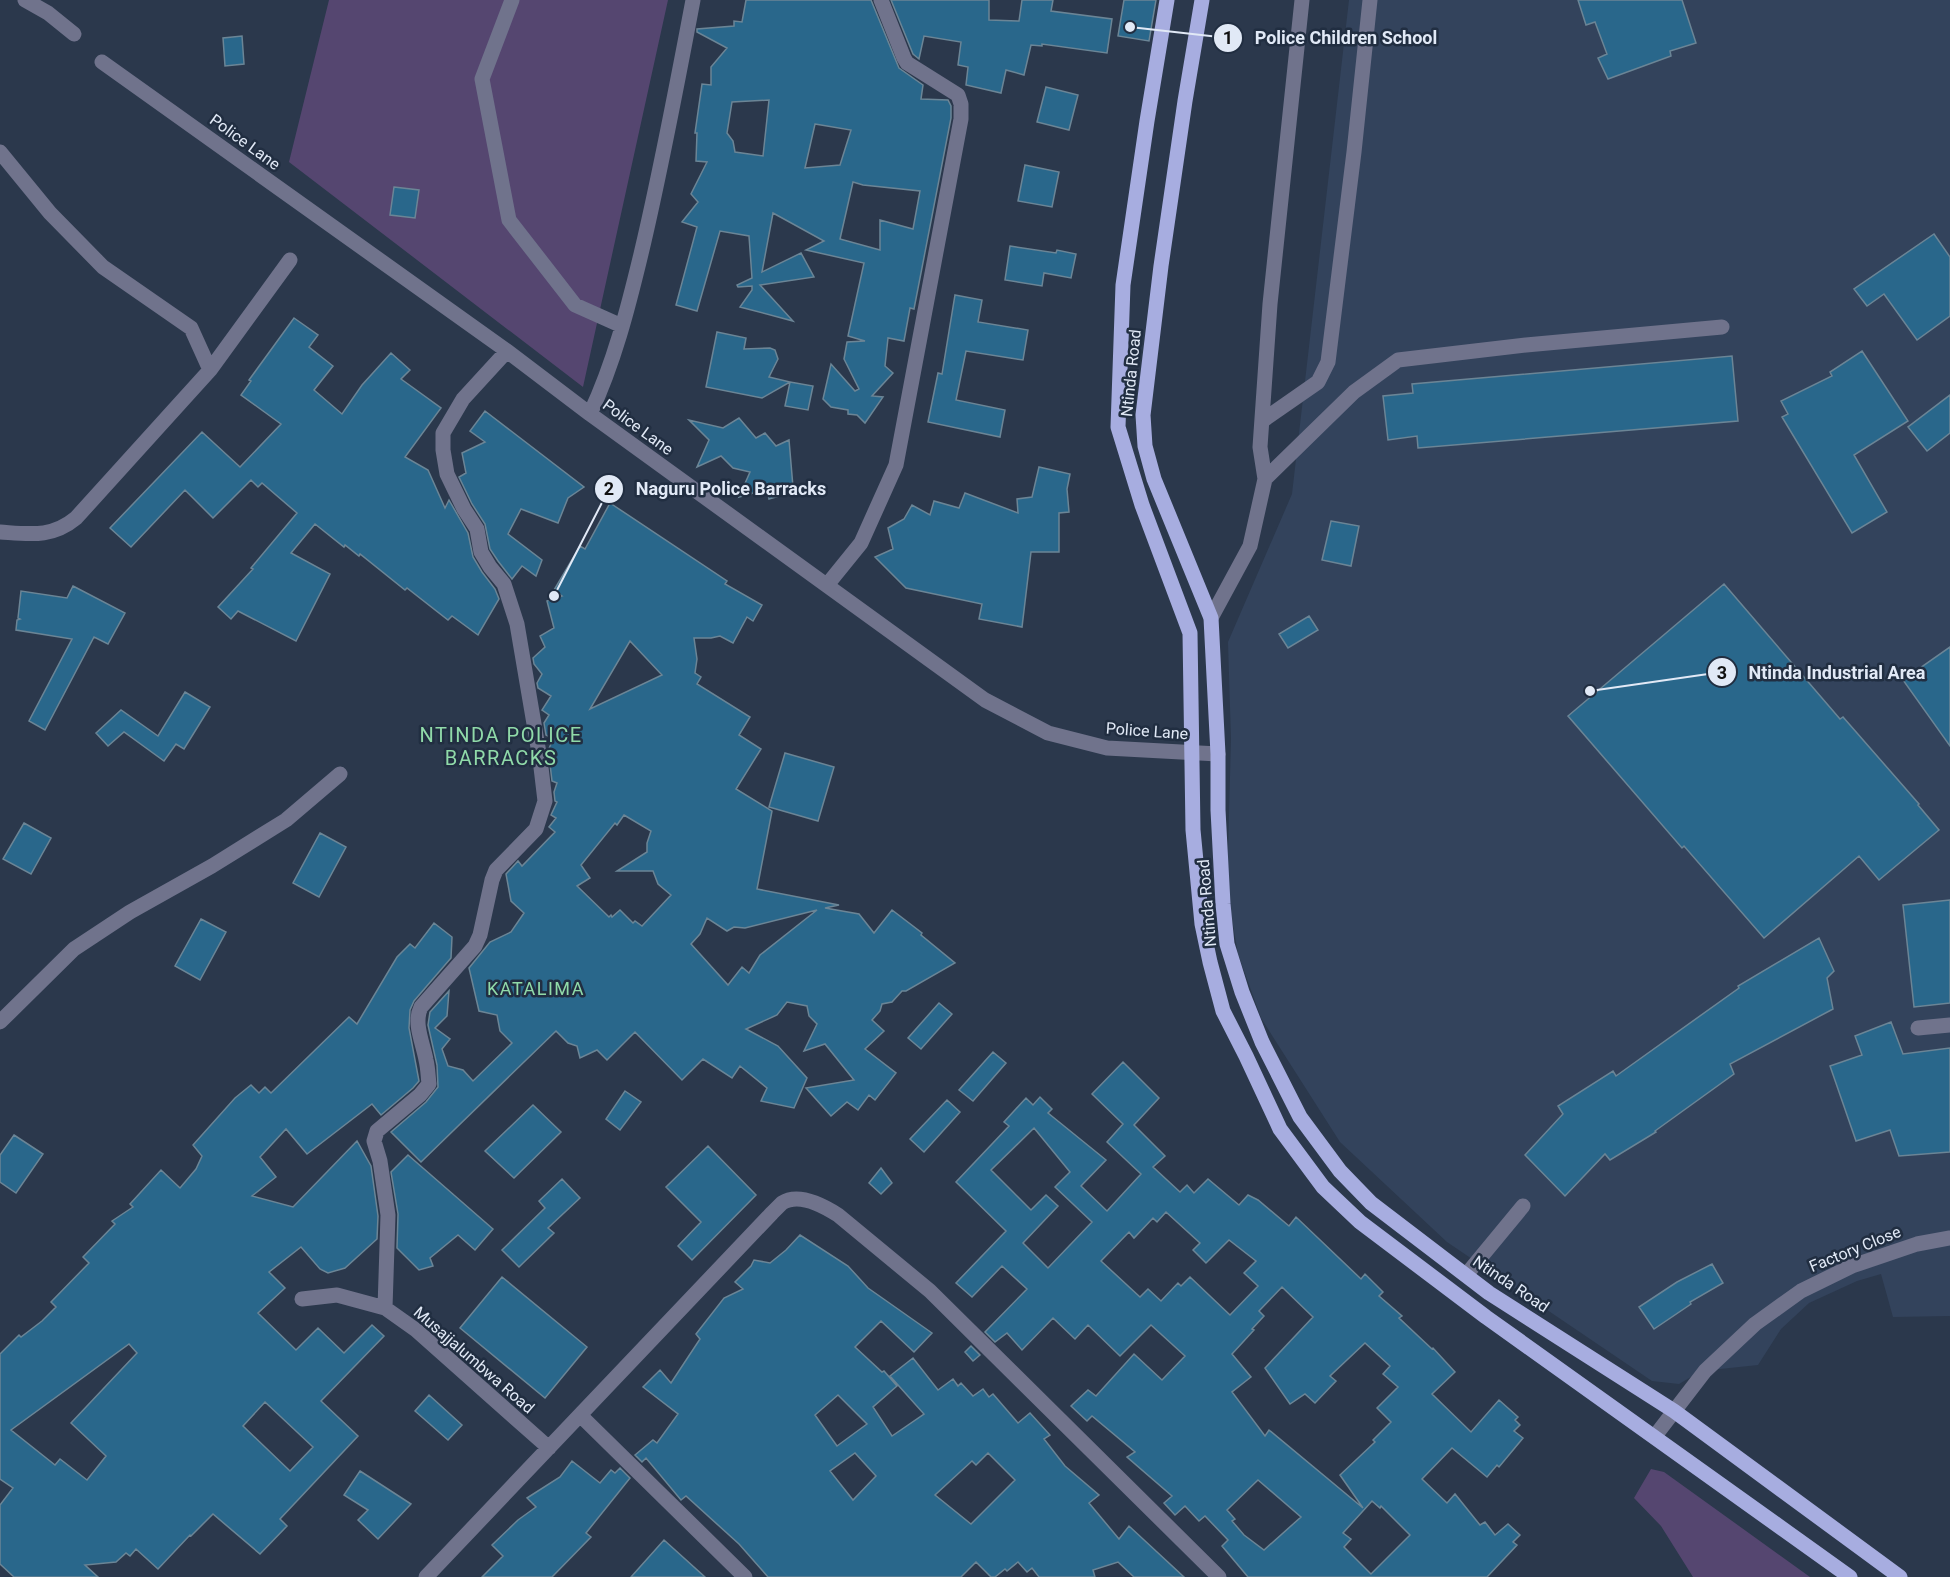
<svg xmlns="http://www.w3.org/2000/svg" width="1950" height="1577" font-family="Roboto,sans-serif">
	<rect width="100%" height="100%" fill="#2b384c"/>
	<path fill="#33435c" d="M1349 0H1950V1316L1893 1317 1881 1274 1857 1281 1809 1303 1781 1329 1758 1365 1701 1371 1679 1384 1652 1381 1447 1242 1340 1142 1261 1018 1238 954 1227 890 1231 739 1228 642 1292 494Z"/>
	<path fill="#554670" d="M329 0H668L583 387 289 162Z
		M1651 1469 1664 1472 1810 1577H1693L1661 1526 1634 1498Z"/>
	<path fill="#29678b" stroke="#6b8596" stroke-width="1.5" fill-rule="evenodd" d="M746 0H871L899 68 923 85 921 99 948 100 951 106V118L914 309 910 308 904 341 888 338 885 366 893 373 872 396 883 397 865 423 857 415 848 414V410L831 407 823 399 831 364 855 391 859 389 844 359 847 342 865 341 848 336 864 263 806 250 824 241 773 213 762 272 801 253 814 277 760 285 793 321 740 307 752 290V286L738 287 737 285 752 278 749 236 720 231 697 311 676 305 697 227 682 222 698 202 691 194 707 162 696 161 697 133H695L702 84 711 85V67L727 48 697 32V29L734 26V21L742 22ZM769 100 763 156 735 152 733 141 727 133 732 102ZM815 124 851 130 840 165 805 168ZM853 182 863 185 920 191 913 229 880 220V250L840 239Z
		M891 0H989V20L1019 21 1022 0H1053L1051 11 1112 19 1107 53 1042 44V46L1031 45 1024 75 1006 70 1001 93 966 85 968 67 958 65 961 42 924 36 919 59 913 54Z
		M1124 0H1156L1149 41 1118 36Z
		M1578 0H1682L1696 43 1670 51 1671 56 1608 79 1598 58 1607 54 1595 22 1586 25Z
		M242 36 244 64 225 66 223 38Z
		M1046 87 1078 95 1069 130 1037 122Z
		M1025 165 1059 172 1052 207 1018 201Z
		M394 187 419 190 415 218 390 215Z
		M1934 234 1950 257V316L1917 340 1884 294 1867 306 1854 289Z
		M1010 246 1056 253 1057 250 1076 254 1071 278 1044 273 1042 286 1005 280Z
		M955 295 982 300 978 322 1028 330 1023 360 966 351 956 400 1005 410 1000 437 928 422 938 373 942 374Z
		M294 318 318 335 309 347 333 366 314 390 342 414 362 385 391 353 410 370 401 379 441 408 405 457 428 470 445 508 449 500 468 533 473 557 482 572 495 589 499 599 478 635 452 616 448 620 407 588 405 590 360 554 359 556 345 545 344 547 315 524 291 553 330 574 296 641 238 611 231 619 218 607 253 569 251 568 297 513 262 483 258 487 251 480 213 518 185 490 131 547 110 528 202 432 240 467 281 424 241 395 251 381 249 380Z
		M717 332 746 338 744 349 770 348 775 350 778 359 769 377 790 382 762 398 706 387Z
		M1862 351 1908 421 1854 455 1887 512 1852 533 1782 417 1788 414 1781 401 1832 376 1830 372Z
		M1732 356 1738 421 1418 448 1417 436 1388 440 1383 396 1413 393 1412 384Z
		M790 382 813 386 808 410 785 406Z
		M1950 395V433L1927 451 1908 427Z
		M485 411 584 487 568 498 558 523 521 509 508 534 542 560 536 576 522 566 512 579 498 561 490 549 485 524 472 504 459 477 466 473 462 453 485 442 470 431Z
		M739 418 756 438 765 433 776 446 789 440 793 487 789 493 769 499 767 489 739 497 750 472 733 468 721 456 697 467 709 440 689 420 723 428Z
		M1039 467 1070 474 1067 489 1069 512 1059 513V552H1031L1022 627 979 619 982 604 906 588 875 557 893 549 888 528 904 519 912 505 930 515 934 501 959 508 965 493 1018 513 1017 499 1032 497Z
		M610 503 727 581 725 584 762 605 753 621 747 617 733 643 720 636 711 638H694L697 659 695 673 701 677 697 684 750 717 739 735 761 749 736 789 772 811 757 889 839 905 825 908 859 914 874 933 892 910 922 933 921 935 955 963 906 991H902L892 1002 882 1004 880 1011 872 1020 884 1031 865 1049 896 1073 875 1100 869 1095 858 1110 847 1102 831 1116 806 1088 854 1080 825 1044 804 1051 817 1024 809 1016 807 1006 787 1002 777 1015 746 1029 778 1046 807 1078 794 1108 761 1101 767 1088 740 1066 732 1078 703 1059 682 1080 635 1032 607 1060 597 1050 580 1058 577 1046 568 1043 556 1031 421 1162 391 1132 426 1102 438 1087 437 1065 428 1025 430 1012 449 991 447 1016 435 1028 450 1039 442 1049 448 1066 463 1070 473 1081 512 1043 500 1031 497 1015 479 1011 469 968 490 942 511 932 524 913 511 901 506 874 518 861 522 866 555 832 549 827 556 818 551 815 557 802 555 801 554 792 557 783 552 781 550 764 553 760 550 759 548 751 553 739 546 735 544 723 549 715 542 710 551 696 538 688 537 683 542 674 534 664 533 658 545 647 540 636 554 628 547 601 562 596 554 590 580 546 585 549ZM630 641 662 675 590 709ZM624 815 651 831 647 843V852L617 871H653L658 884 671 895 642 926 635 921 633 923 620 910 612 917 611 915 609 917 577 886 590 878 581 865 615 823 617 825ZM817 910 760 955 749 973 742 967 728 985 691 944 700 934 707 918 727 931 734 927 745 928Z
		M1331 521 1359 526 1351 566 1322 560Z
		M1724 584 1840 719 1843 717 1919 804 1918 805 1939 830 1879 880 1859 856 1764 938 1684 846 1682 848 1568 716Z
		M73 586 125 613 108 644 94 637 45 730 29 721 72 639 16 630 17 620 20 619 18 618 21 591 67 598Z
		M1309 616 1318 630 1288 648 1279 634Z
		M1950 647V746L1903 680Z
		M185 692 210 707 184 749 176 744 164 761 124 732 108 746 96 733 121 710 158 736Z
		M785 753 834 767 818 821 769 807Z
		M24 823 51 838 31 874 3 859Z
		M320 833 346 847 319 897 293 883Z
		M1950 900V1003L1914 1007 1903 905Z
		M201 919 226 932 200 980 175 966Z
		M434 923 452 937 451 958 414 1001 410 1010 409 1028 419 1081 413 1088 381 1115 372 1104 307 1154 286 1129 260 1157 276 1177 252 1196 293 1207 357 1141 371 1166 378 1216 377 1239 345 1268 328 1273 320 1269 301 1247 269 1272 285 1288 258 1313 296 1350 318 1328 344 1353 372 1325 384 1336 321 1401 358 1436 280 1519 287 1526 260 1554 213 1514 191 1536 190 1535 158 1569 136 1549 130 1556 126 1553 116 1562 85 1565 98 1577H14L0 1564V1505L13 1488 0 1479V1354L19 1335 21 1337 42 1321 56 1307 51 1302 89 1263 83 1257 115 1224 112 1221 133 1207 130 1204 161 1170 180 1188 196 1169 202 1156 193 1145 235 1098 251 1085 259 1093 265 1087 271 1093 349 1017 357 1024 397 957 410 944 415 948ZM129 1344 137 1353 71 1423 106 1456 87 1480 60 1459 55 1465 11 1430ZM265 1402 313 1447 290 1471 243 1426Z
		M1819 938 1834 971 1827 978 1833 1009 1730 1064 1734 1074 1655 1131 1656 1132 1610 1160 1605 1154 1565 1196 1525 1155 1563 1114 1558 1106 1613 1071 1616 1076 1739 988 1738 986Z
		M939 1003 952 1014 921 1049 908 1038Z
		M1891 1022 1903 1054 1950 1048V1152L1899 1156 1890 1130 1856 1141 1830 1066 1862 1055 1855 1036Z
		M993 1052 1006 1063 973 1101 959 1090Z
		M1123 1062 1159 1098 1134 1125 1165 1156 1153 1167 1180 1192 1187 1185 1194 1193 1208 1179 1239 1205 1248 1195 1258 1200 1289 1226 1296 1217 1361 1279 1365 1274 1383 1292 1379 1296 1402 1316 1399 1318 1432 1349 1433 1348 1455 1372 1432 1394 1471 1432 1499 1400 1518 1417 1515 1420 1520 1425 1514 1431 1523 1438 1499 1467 1497 1465 1487 1477 1452 1448 1422 1479 1447 1503 1455 1494 1480 1525 1485 1522 1495 1535 1508 1524 1520 1535 1513 1542 1517 1545 1487 1577H1248L1222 1546 1228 1540 1205 1516 1199 1521 1185 1506 1175 1515 1164 1503 1172 1496 1127 1457 1135 1452 1092 1416 1087 1421 1071 1406 1088 1390 1096 1396 1134 1354 1162 1380 1185 1356 1151 1325 1120 1356 1088 1325 1075 1339 1053 1318 1022 1350 1007 1333 995 1342 985 1332 1027 1289 1002 1266 972 1297 956 1283 1006 1231 956 1182 1009 1126 1004 1122 1026 1098 1033 1105 1040 1097 1052 1109 1048 1113 1106 1160 1081 1186 1107 1211 1141 1174 1107 1142 1123 1124 1092 1094ZM1034 1128 1070 1172 1055 1187 1092 1222 1048 1268 1023 1243 1058 1206 1046 1195 1031 1210 991 1170ZM1166 1212 1200 1243 1193 1250 1206 1263 1229 1240 1256 1261 1244 1273 1258 1286 1230 1315 1190 1277 1181 1286 1178 1283 1161 1301 1148 1289 1140 1297 1101 1261 1129 1232 1134 1238 1153 1218 1157 1222ZM1282 1287 1313 1317 1265 1368 1290 1404 1305 1394 1315 1403 1336 1381 1330 1376 1365 1343 1390 1366 1383 1374 1398 1387 1377 1408 1391 1422 1373 1440 1375 1442 1340 1475 1363 1508 1269 1430 1265 1436 1232 1392 1251 1377 1232 1354 1254 1330 1252 1329 1264 1316 1259 1311ZM1258 1480 1301 1517 1264 1550 1244 1535 1232 1521 1235 1519 1227 1510ZM1372 1501 1380 1508 1381 1506 1410 1535 1371 1574 1344 1547 1351 1539 1343 1533Z
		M625 1091 641 1102 620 1130 606 1119Z
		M947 1100 960 1112 924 1152 910 1139Z
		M533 1105 561 1132 514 1178 485 1151Z
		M14 1135 43 1154 16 1193 0 1182V1155Z
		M708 1146 756 1195 692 1260 678 1246 701 1222 666 1187Z
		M408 1155 493 1229 475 1250 458 1235 430 1258 433 1266 419 1270 397 1248 398 1214 391 1172Z
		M881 1168 892 1183 881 1194 869 1183Z
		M562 1179 580 1198 548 1228 554 1233 519 1267 502 1250 545 1208 539 1201Z
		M800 1235 848 1266 868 1288 932 1333 914 1352 881 1321 855 1347 882 1372 884 1371 897 1386 873 1407 892 1436 924 1414 890 1376 913 1358 938 1390 953 1379 958 1386 961 1383 973 1396 983 1389 989 1397 993 1394 1018 1423 1030 1413 1050 1435 1044 1439 1065 1466 1099 1495 1089 1503 1119 1539 1129 1526 1184 1577H1134L1118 1562 1093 1570 1095 1577H1039L1032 1568 1027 1572 1018 1562 1007 1571 1005 1569 995 1577H991L976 1562 961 1577H768L739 1544 686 1496 681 1500 646 1458 642 1462 635 1455 653 1440 657 1443 678 1414 643 1387 660 1370 671 1383 700 1339 696 1334 724 1298 743 1289 735 1282 751 1266 754 1260 770 1263 786 1250ZM838 1395 867 1424 837 1446 815 1415ZM855 1453 876 1476 853 1500 830 1471ZM988 1453 1015 1480 971 1524 935 1495 972 1461 976 1465Z
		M1712 1264 1723 1283 1690 1302 1691 1304 1654 1329 1639 1307 1677 1282Z
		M502 1277 587 1347 545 1398 460 1328Z
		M971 1346 980 1355 973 1361 965 1352Z
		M429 1395 462 1425 448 1440 415 1411Z
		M572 1461 600 1483 611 1470 615 1473 620 1468 630 1478 586 1533 591 1537 552 1577H482L503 1556 492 1545 518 1520 536 1507 527 1498 560 1477Z
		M360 1471 411 1504 378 1539 358 1520 368 1510 344 1495Z
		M664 1540 705 1577H631Z"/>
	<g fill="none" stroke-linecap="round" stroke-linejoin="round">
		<path stroke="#70738c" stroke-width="15" d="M25 0 48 13 74 34
			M512 0 482 79 509 220 575 305 622 326
			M102 62 507 351 590 414 985 700 1048 733 1107 748 1218 754
			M0 152 50 213 103 267 191 328 210 370
			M590 414C614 363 628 308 641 254 661 170 677 85 693 0
			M1262 421 1318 382 1328 362 1354 152 1370 0
			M1265 479 1354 392 1398 360 1526 345 1722 327
			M0 532C30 534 52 538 76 518L210 370 290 260
			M827 585 861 543 896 465 961 119V104L958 95 907 63 904 58 881 0
			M1211 618 1250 546 1265 479 1260 447 1270 304 1302 0
			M0 1022 74 949 130 912 212 866 286 820 340 774
			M1918 1028 1950 1025
			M1466 1275 1523 1206
			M302 1299 337 1295 385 1308 416 1330 549 1448
			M385 1308 388 1215 380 1161 374 1141 377 1131 420 1095 429 1084C428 1076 428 1068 426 1060 423 1043 413 1023 421 1007L475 946 480 935 492 880 496 870 536 829 545 801 540 759 517 624 504 584 490 567 481 552 477 529 464 509 447 474 443 450V433L463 399 507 351
			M580 1415 745 1577
			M1655 1436 1705 1371 1755 1324 1801 1291 1852 1266 1917 1244 1950 1238
			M426 1577 772 1213C775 1210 779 1206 782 1203 799 1192 824 1206 838 1215L930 1291 1219 1577"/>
		<path stroke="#a7ade0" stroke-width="15" d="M1167 0 1147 121 1123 285 1118 427 1142 505 1190 633 1193 830 1202 924 1210 962 1223 1011 1246 1056 1280 1129 1323 1187 1360 1222 1486 1317 1850 1577
			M1202 0 1185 101 1161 266 1143 415 1145 446 1154 479 1211 618 1218 754V810L1223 904 1227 944 1242 992 1262 1042 1300 1117 1340 1171 1371 1203 1489 1293 1674 1411 1900 1577"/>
	</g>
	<g text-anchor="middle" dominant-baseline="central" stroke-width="5" stroke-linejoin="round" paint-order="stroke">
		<g font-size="16" fill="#e1e9f6" stroke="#212e41">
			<text transform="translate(245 142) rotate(36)">Police Lane</text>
			<text transform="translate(1131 373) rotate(-84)">Ntinda Road</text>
			<text transform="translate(638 427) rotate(36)">Police Lane</text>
			<text transform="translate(1147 731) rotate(4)">Police Lane</text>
			<text transform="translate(1207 903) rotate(-95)">Ntinda Road</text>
			<text transform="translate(1855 1249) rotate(-22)">Factory Close</text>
			<text transform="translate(1511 1284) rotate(34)">Ntinda Road</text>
			<text transform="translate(474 1360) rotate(41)">Musajjalumbwa Road</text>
		</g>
		<g font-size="18" letter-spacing="1.5" fill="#90daa9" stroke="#212e41">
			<text x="536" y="988">KATALIMA</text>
		</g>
		<g font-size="20" letter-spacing="1.5" fill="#90daa9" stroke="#212e41">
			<text x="501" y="735">NTINDA POLICE<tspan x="501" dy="23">BARRACKS</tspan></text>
		</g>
	</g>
	<path fill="none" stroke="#e1e9f6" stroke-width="2" d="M1130 27L1228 38M554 596L609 489M1590 691L1722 672"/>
	<g fill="#e1e9f6" stroke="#212e41" stroke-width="2">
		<circle cx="1130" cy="27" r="6"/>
		<circle cx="554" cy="596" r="6"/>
		<circle cx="1590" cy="691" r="6"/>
		<circle cx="1228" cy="38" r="15"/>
		<circle cx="609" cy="489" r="15"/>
		<circle cx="1722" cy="672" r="15"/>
	</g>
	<g font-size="18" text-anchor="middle" font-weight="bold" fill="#111">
		<text x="1228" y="44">1</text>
		<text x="609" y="495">2</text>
		<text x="1722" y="679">3</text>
	</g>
	<g font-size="18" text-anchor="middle" font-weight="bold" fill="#e1e9f6" stroke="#212e41" stroke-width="5" stroke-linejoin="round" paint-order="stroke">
		<text x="1346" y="44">Police Children School</text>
		<text x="731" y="495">Naguru Police Barracks</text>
		<text x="1837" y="679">Ntinda Industrial Area</text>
	</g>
</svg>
